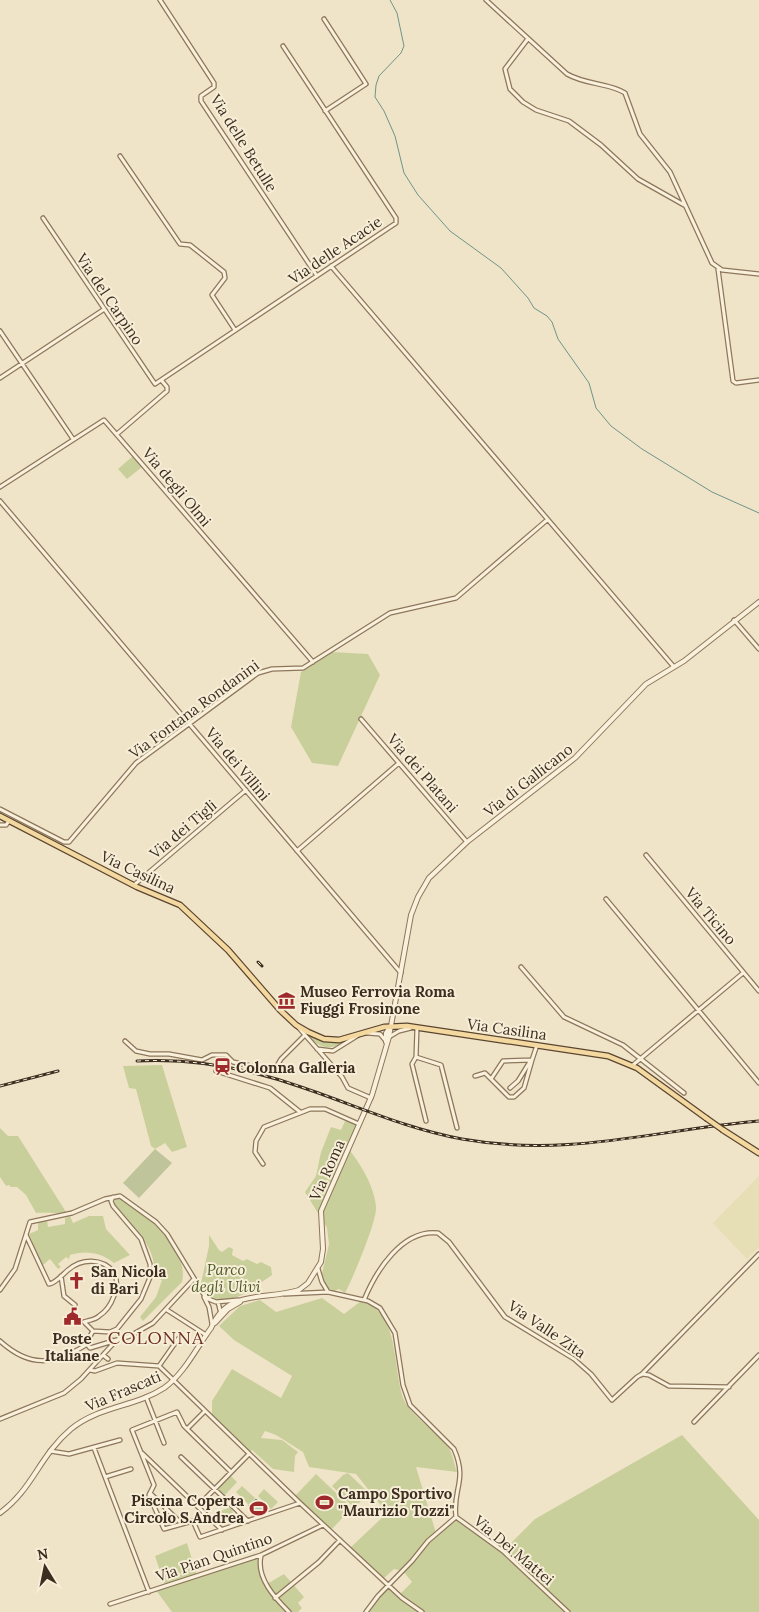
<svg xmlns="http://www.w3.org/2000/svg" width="759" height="1612" font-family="Lora,serif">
	<rect width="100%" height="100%" fill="#f0e4c8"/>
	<path fill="#e6deb5" d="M759 1176V1247L747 1259 713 1223Z"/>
	<path fill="#c9cf9b" d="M133 456 142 467 127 479 118 469Z
		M332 652 368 654 380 675 338 766 312 763 291 727 301 672Z
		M307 1033 327 1042 343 1043C327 1051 319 1047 306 1035Z
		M162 1065 187 1147 172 1152 165 1143 155 1149 151 1146 136 1089 129 1088 123 1066Z
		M346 1119 357 1125 347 1147C360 1163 374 1185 376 1206 378 1219 352 1280 345 1293L339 1289 332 1292 325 1287 321 1278 329 1244 327 1228 305 1192 316 1176 321 1152 331 1127 341 1130Z
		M0 1128 8 1136H18L66 1212C54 1214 47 1212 36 1213L26 1195 17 1187H11L9 1185 6 1186 0 1177Z
		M120 1197C145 1211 190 1250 182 1282L143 1321 140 1317 156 1297 162 1280 154 1277C158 1245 132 1228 114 1206L115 1199Z
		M70 1216 73 1223 89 1216H103L106 1229 130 1255 114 1263C101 1252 85 1250 70 1255L69 1259 66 1257 58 1264 61 1267 58 1269 50 1259 42 1266 29 1234 38 1230V1223L47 1220 48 1227 65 1224V1218Z
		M209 1235 219 1250 222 1252 229 1247 233 1249 232 1255 243 1261 247 1259 257 1264 261 1262 271 1267 272 1275C254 1287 232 1307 208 1299L200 1288 209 1246Z
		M322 1298 344 1314 361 1301C401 1312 392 1369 404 1400 408 1412 439 1435 448 1447 453 1453 454 1465 457 1472L416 1467 436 1533 456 1517 503 1551 535 1519 682 1435 759 1520V1612H367L387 1585 399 1595 412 1582 403 1571 394 1569 382 1580 349 1549 387 1513 356 1474 309 1467 303 1452 276 1435 265 1431 261 1438 282 1440 298 1452 295 1456 294 1472 273 1469 252 1450 249 1454 212 1418V1401L232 1369 281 1398 292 1376 234 1340 219 1326 240 1306 260 1300 276 1312Z
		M348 1473 369 1493 354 1508 332 1486 343 1475Z
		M316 1474 352 1508 331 1530 295 1496Z
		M231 1476 237 1482 225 1495 218 1489Z
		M242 1486 255 1498 249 1505 236 1492Z
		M264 1489 278 1502 271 1509 258 1496Z
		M231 1507 234 1516 216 1521 214 1513Z
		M187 1543 197 1576 261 1555V1576L267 1584 284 1574 304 1597 298 1603 302 1608 298 1612H172L155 1589 165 1586 155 1556Z"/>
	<path fill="#bfc49a" d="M155 1149 172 1163 139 1198 123 1183Z"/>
	<path fill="#a9c4bc" stroke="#6f938a" d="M256 1499 268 1511V1513L258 1516 248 1506Z"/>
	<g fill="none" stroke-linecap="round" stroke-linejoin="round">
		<path stroke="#6f938a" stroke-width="1" d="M390 0 397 13 404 46 401 53 379 76 376 85 375 97 384 111 395 136 404 173 418 195 450 231 501 268 528 298 534 308 547 316 552 322 558 339 589 383 596 408 611 426 642 449 712 492 759 513"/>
		<defs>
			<path id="minor" d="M160 0 214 83V87L201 96V101L317 276
				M486 0 567 74C586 85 610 83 625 93L640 134 670 172 712 263 722 270 759 274
				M324 19 366 84 325 111
				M527 40 505 69 510 89 523 102 536 110 569 121 601 145 638 179 684 205
				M120 156 180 244 190 245 224 272 225 278 212 295 235 330
				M43 218 155 384 396 223V218L283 46
				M331 266 674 667
				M718 269 733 381 736 383 759 380
				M0 331 73 439
				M0 378 103 310
				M117 434 167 391V387L162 381
				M0 487 104 420 313 662
				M0 501 401 973
				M734 620 759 649
				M361 719 467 842
				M0 809 64 842H69L136 763 258 673 272 669 303 668 390 613 456 598 547 520
				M0 825H6L9 821
				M297 851 399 763
				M646 855 759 991
				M134 885 246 790
				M606 899 759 1083
				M521 967 564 1017 623 1045 684 1093
				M298 1027 342 1077 348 1088 371 1098
				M417 1028 416 1057 412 1064 426 1121
				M367 1033 380 1034 385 1040
				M389 1037 399 1031 411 1028
				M125 1041 136 1051 150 1054H169L202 1060 212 1055H226L233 1062 274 1071 281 1059 304 1036
				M317 1049 333 1051 357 1036
				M416 1057 441 1065 457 1128
				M532 1060 524 1088 514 1097H509L491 1079 503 1061 532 1060 537 1045
				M633 1065 743 973
				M216 1071 270 1088 300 1112
				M475 1076 485 1073 491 1079
				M510 1088 518 1081 531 1060
				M263 1164 255 1152 256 1141 264 1127 310 1109H325L359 1124
				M26 1235 49 1284C56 1283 62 1275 68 1270 82 1258 102 1258 114 1272 121 1285 112 1308 99 1316 95 1320 89 1320 84 1322
				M318 1269 322 1282 328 1292
				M61 1276 64 1296 75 1305
				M0 1290 15 1269 30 1222 72 1213 105 1199 120 1196 156 1222 167 1234 206 1298 216 1302 238 1300
				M285 1294 328 1292 368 1301 380 1308 395 1333 403 1385 410 1405 454 1449C468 1481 452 1490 456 1517L503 1551 568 1612
				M204 1297 209 1307 212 1324
				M364 1300C376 1271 402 1229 438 1233L449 1242 505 1317 574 1359 591 1374 612 1400 637 1377 642 1374 649 1375 669 1386 729 1387
				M218 1302 221 1314
				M167 1310 206 1335
				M84 1322 93 1331
				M93 1331 110 1332 117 1329 141 1299 151 1275 150 1264 141 1239 113 1206 111 1201 113 1197
				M93 1331 86 1343 90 1348 130 1336 153 1323 193 1280
				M0 1341C30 1368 53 1365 86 1345
				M103 1355 108 1359
				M159 1366 178 1339
				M90 1370 95 1371 117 1363 159 1366 300 1503 402 1598 422 1612
				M641 1375 759 1254
				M146 1397 164 1443
				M0 1419 64 1393 81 1379 112 1345V1340
				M694 1422 759 1355
				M187 1429 205 1411
				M94 1448 149 1592
				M50 1451 69 1454 120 1440
				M142 1453 222 1530
				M181 1457 248 1521
				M231 1472 184 1426 177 1412 132 1430 154 1485 149 1495 164 1529 193 1521 200 1537 300 1503
				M105 1477 131 1469
				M150 1493 182 1524
				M198 1506 249 1454
				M261 1556C256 1578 275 1598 289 1612
				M275 1598 319 1562 340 1540
				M110 1604 261 1555 323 1525
				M366 1612 378 1596 412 1561 428 1541 456 1517"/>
			<path id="tertiary" d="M386 1042V1033L389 1028
				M215 1323 228 1309 240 1302
				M211 1328C228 1288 264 1301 299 1290L308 1283 321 1262 323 1249 321 1211 372 1095 389 1037 411 915 418 897 429 878 467 842 575 758 646 684 684 661 759 602
				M0 1513C33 1489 39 1456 71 1429 99 1406 135 1407 164 1388 184 1374 197 1347 211 1328"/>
			<path id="primary" d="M0 816 137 887 180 905 228 950 280 1010 296 1025 308 1032 324 1039 339 1040 384 1027 407 1026 608 1056 637 1068 706 1118
				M723 1130 759 1153"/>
		</defs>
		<use href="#minor" stroke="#8d765c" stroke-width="5.5"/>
		<use href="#tertiary" stroke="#8d765c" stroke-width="6"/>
		<use href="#primary" stroke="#5b4430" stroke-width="7"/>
		<use href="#minor" stroke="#faf1dc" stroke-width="3"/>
		<use href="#tertiary" stroke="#faf1dc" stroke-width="4"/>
		<use href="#primary" stroke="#f3d9a0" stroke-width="4.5"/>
		<defs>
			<path id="rail" d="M258 962 262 966
				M137 1061C193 1058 251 1069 304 1088 357 1106 407 1129 462 1139 570 1158 654 1130 759 1121
				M0 1086 58 1071"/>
		</defs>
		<use href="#rail" stroke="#3d2e20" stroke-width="3"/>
		<use href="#rail" stroke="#f7eed8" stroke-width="1" stroke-dasharray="4" stroke-linecap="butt"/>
		<defs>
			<path id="primary-bridge" d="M706 1118 723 1130"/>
		</defs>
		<use href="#primary-bridge" stroke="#5b4430" stroke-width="7" stroke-linecap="butt"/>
		<use href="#primary-bridge" stroke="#f3d9a0" stroke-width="4.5"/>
	</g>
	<defs>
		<symbol id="museum-bare" viewBox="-9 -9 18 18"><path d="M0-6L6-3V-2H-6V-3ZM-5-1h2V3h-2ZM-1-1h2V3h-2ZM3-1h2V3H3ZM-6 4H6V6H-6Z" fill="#9e2a2b" stroke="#f7eed8" stroke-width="2.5" paint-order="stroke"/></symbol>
		<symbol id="station-bare" viewBox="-9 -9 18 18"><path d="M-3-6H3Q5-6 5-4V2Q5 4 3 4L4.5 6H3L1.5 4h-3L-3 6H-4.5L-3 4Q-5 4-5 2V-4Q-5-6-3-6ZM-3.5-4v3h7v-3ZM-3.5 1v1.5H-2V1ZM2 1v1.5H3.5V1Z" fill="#9e2a2b" stroke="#f7eed8" stroke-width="2.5" paint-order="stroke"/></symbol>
		<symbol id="church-bare" viewBox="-9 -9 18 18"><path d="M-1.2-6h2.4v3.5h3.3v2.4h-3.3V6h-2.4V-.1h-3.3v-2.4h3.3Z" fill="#9e2a2b" stroke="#f7eed8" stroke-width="2.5" paint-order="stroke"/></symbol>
		<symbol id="civic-bare" viewBox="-9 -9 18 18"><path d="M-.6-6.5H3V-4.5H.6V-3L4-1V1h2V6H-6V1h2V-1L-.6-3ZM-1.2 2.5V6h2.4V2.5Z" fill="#9e2a2b" stroke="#f7eed8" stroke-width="2.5" paint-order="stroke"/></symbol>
		<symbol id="stadium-bare" viewBox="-9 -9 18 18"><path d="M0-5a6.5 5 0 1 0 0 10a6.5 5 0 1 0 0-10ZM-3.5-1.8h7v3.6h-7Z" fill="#9e2a2b" stroke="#f7eed8" stroke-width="2.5" paint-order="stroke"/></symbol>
	</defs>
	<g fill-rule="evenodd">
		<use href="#museum-bare" x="274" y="988" width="25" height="25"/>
		<use href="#station-bare" x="210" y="1054" width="25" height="25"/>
		<use href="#church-bare" x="64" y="1268" width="25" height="25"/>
		<use href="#civic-bare" x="60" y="1304" width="25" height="25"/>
		<use href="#stadium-bare" x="312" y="1490" width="25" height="25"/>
		<use href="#stadium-bare" x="246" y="1496" width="25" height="25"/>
	</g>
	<g text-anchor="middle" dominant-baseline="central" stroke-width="4" stroke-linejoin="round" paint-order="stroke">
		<g font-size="15" fill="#3d2e20" stroke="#f7eed8">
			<text transform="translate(244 143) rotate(58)">Via delle Betulle</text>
			<text transform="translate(335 250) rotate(-34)">Via delle Acacie</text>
			<text transform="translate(110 299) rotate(56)">Via del Carpino</text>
			<text transform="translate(177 487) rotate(50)">Via degli Olmi</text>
			<text transform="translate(194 709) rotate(-36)">Via Fontana Rondanini</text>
			<text transform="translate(238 764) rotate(50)">Via dei Villini</text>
			<text transform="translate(423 773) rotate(49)">Via dei Platani</text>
			<text transform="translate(528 780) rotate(-38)">Via di Gallicano</text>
			<text transform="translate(183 829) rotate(-40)">Via dei Tigli</text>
			<text transform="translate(138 872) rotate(25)">Via Casilina</text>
			<text transform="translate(711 916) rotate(50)">Via Ticino</text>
			<text transform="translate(507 1029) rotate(8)">Via Casilina</text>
			<text transform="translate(327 1170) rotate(-66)">Via Roma</text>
			<text transform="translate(547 1329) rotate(34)">Via Valle Zita</text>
			<text transform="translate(123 1391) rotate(-23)">Via Frascati</text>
			<text transform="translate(514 1550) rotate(40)">Via Dei Mattei</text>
			<text transform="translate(214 1557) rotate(-19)">Via Pian Quintino</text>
		</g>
		<g font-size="15" font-weight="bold" fill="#3d2e20" stroke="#f7eed8" text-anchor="start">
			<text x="300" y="991">Museo Ferrovia Roma<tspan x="300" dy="17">Fiuggi Frosinone</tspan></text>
			<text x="236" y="1067">Colonna Galleria</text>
			<text x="91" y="1271">San Nicola<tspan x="91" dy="17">di Bari</tspan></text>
			<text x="72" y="1338" text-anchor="middle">Poste<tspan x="72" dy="17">Italiane</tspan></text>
			<text x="338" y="1493">Campo Sportivo<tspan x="338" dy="17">"Maurizio Tozzi"</tspan></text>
			<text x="244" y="1500" text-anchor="end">Piscina Coperta<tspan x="244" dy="17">Circolo S.Andrea</tspan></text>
		</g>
		<g font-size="15" font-style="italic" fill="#4d5a26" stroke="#f7eed8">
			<text x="226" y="1269">Parco<tspan x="226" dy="17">degli Ulivi</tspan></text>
		</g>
		<g font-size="18" letter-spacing="1" fill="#6b2e1e" stroke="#f7eed8">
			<text x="156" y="1337">COLONNA</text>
		</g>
	</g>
	<g transform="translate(45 1567) rotate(350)" stroke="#f7eed8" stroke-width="4" paint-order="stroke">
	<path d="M0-4L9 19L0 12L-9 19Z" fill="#3d2e20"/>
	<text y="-8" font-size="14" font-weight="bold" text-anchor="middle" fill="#3d2e20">N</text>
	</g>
</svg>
